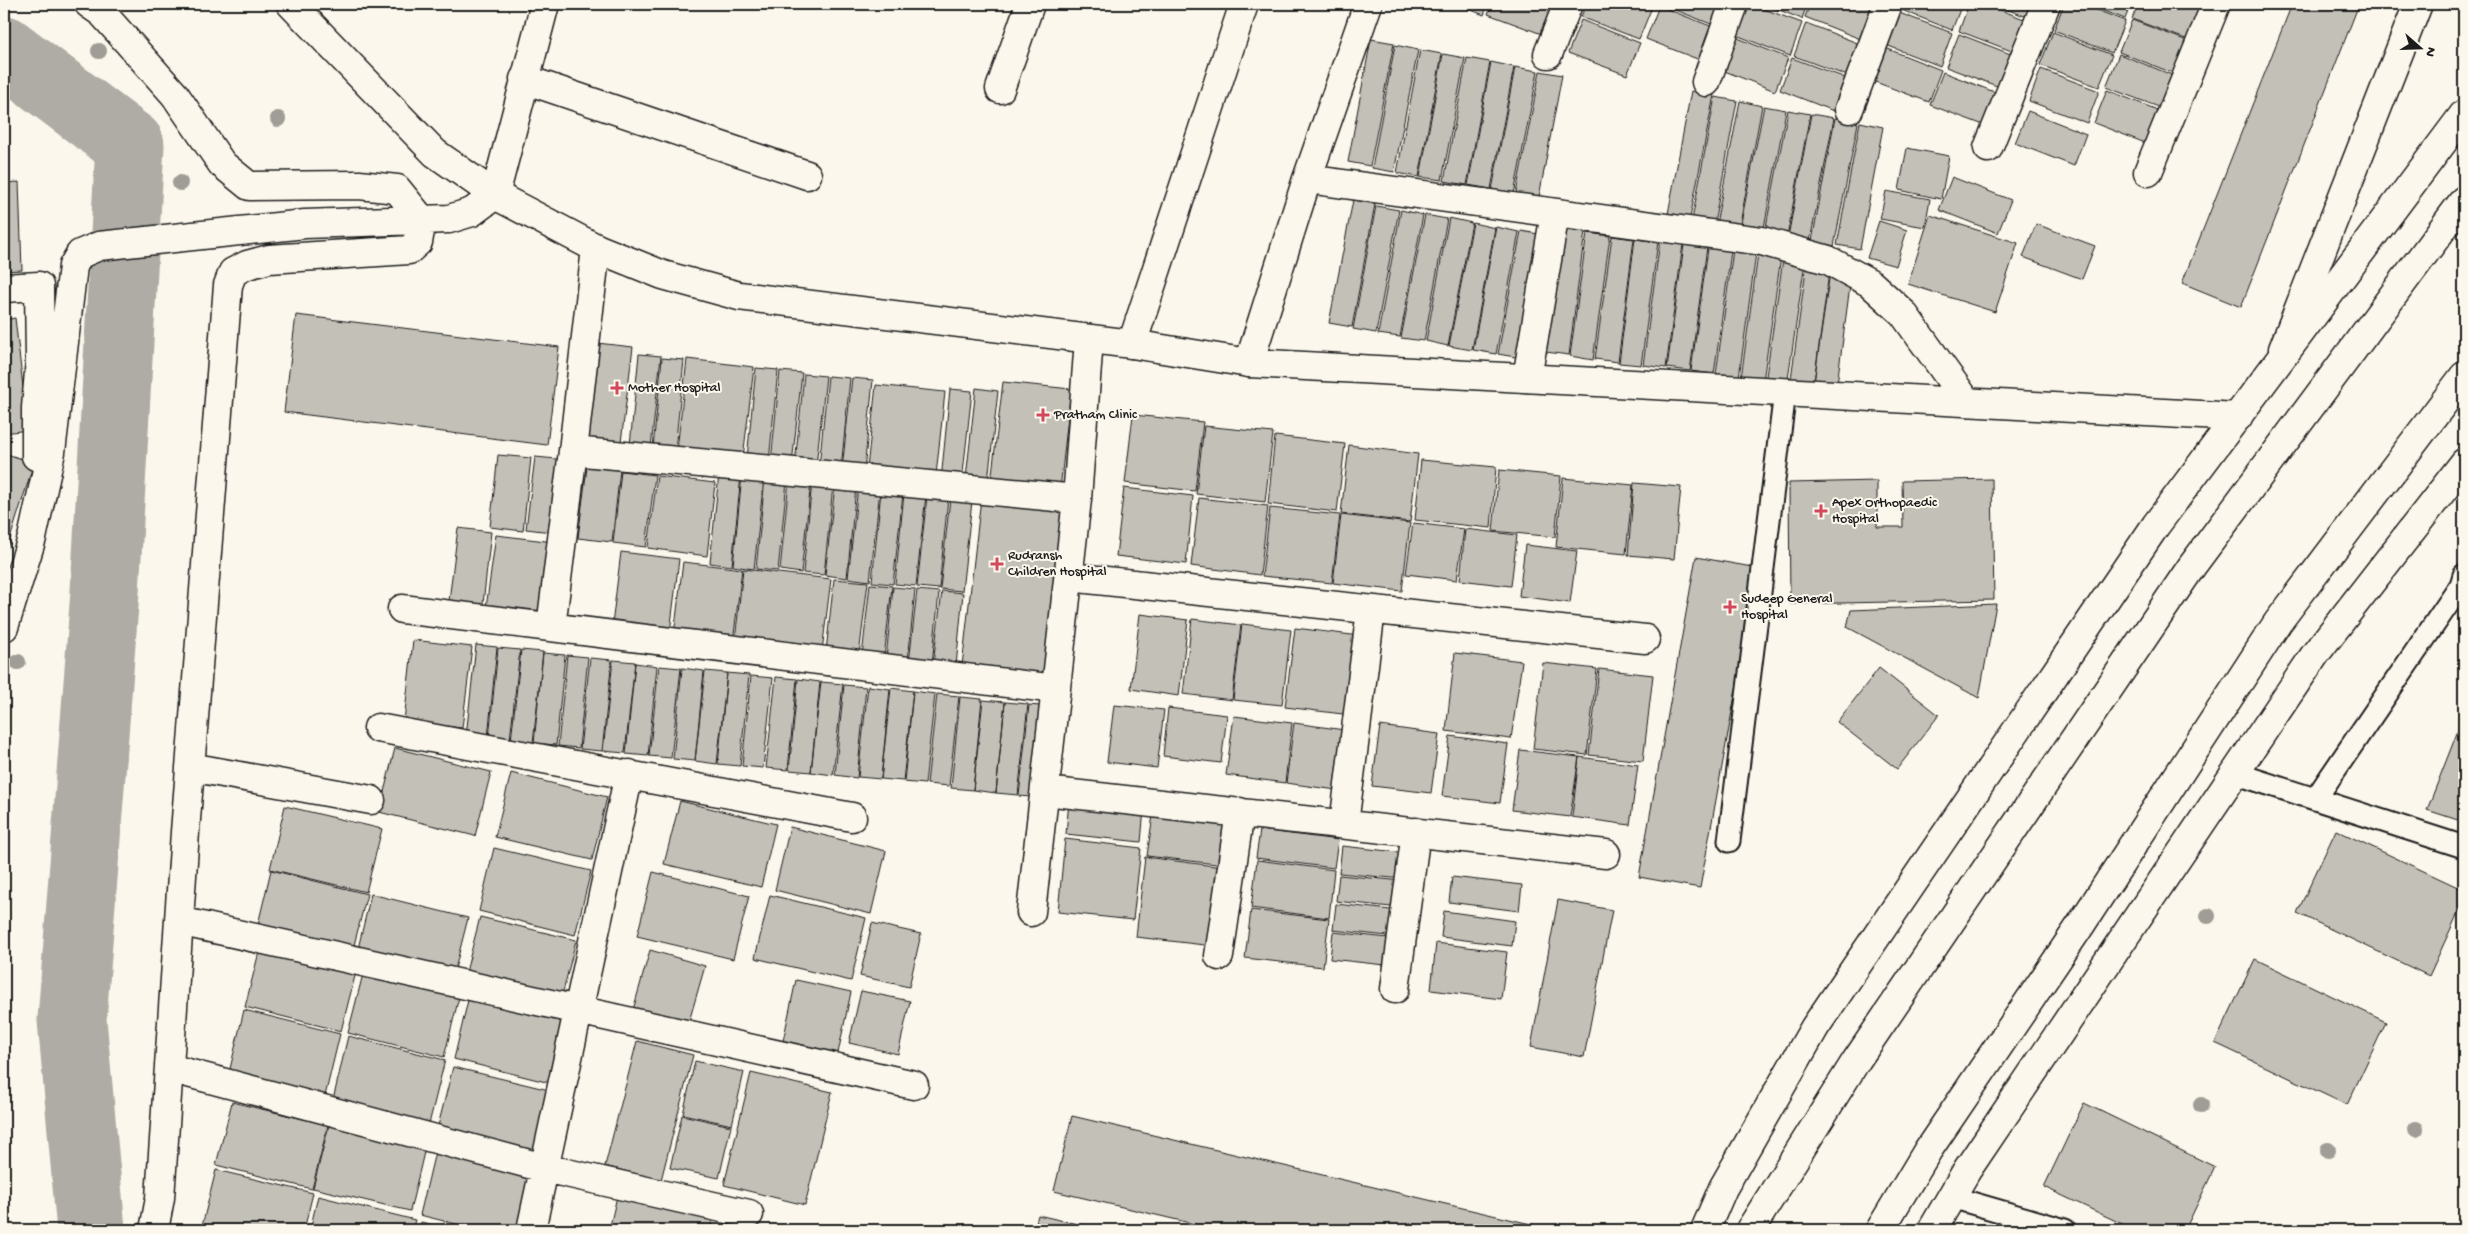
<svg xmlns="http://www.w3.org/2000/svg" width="2468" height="1234" font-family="'Gochi Hand',sans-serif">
	<rect width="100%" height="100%" fill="#fbf7ec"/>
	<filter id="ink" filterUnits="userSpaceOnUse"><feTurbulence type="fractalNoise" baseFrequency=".02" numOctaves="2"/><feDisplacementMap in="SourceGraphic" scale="10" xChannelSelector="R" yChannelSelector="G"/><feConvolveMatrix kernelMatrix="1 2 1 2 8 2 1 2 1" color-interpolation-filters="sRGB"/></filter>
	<g filter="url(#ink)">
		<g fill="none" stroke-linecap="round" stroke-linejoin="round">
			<path stroke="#afaca5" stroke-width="69" d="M4 50 130 145 105 592 72 1020 91 1230"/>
		</g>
		<path fill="#c3c0b8" stroke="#1c1c1c" d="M1456 4H1488L1484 15Z
			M1492 4H1559L1547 36 1488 14Z
			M1586 4H1643L1652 7 1639 39 1581 17Z
			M1660 4H1728L1719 27Z
			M1742 4H1750L1802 23 1790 56 1731 33Z
			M1764 4H1807L1802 19Z
			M1810 4H1868L1876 7 1863 40 1805 17Z
			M1895 4H1962L1952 30 1894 7Z
			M1969 4H1985L2029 21 2017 53 1959 31Z
			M1992 4H2036L2030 18Z
			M2064 4H2081L2125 21 2112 53 2054 30Z
			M2085 4H2131L2125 19Z
			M2138 4H2190L2204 9 2191 41 2132 19Z
			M2292 4H2359L2241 307 2182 283Z
			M1659 6 1718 29 1705 62 1646 39Z
			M1894 11 1952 33 1940 66 1881 43Z
			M1581 20 1640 43 1627 75 1568 53Z
			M2132 20 2190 42 2178 75 2119 52Z
			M1806 23 1865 46 1853 78 1794 56Z
			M2053 32 2112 55 2099 87 2040 65Z
			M1959 34 2018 57 2005 89 1946 67Z
			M1730 35 1788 58 1775 91 1717 68Z
			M1371 39 1394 43 1370 166 1348 162Z
			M1395 45 1418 50 1394 172 1372 168Z
			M1883 47 1941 70 1929 102 1870 80Z
			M1420 50 1442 54 1419 177 1397 173Z
			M1443 54 1465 58 1442 180 1420 177Z
			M2119 54 2177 77 2164 109 2106 87Z
			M1467 58 1490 62 1467 185 1444 181Z
			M1792 58 1851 80 1839 113 1780 90Z
			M1491 62 1514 67 1491 189 1468 185Z
			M1515 67 1538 71 1514 194 1492 190Z
			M2041 69 2099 91 2087 123 2029 101Z
			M1540 71 1562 75 1539 197 1516 193Z
			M1943 72 2002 95 1989 127 1930 105Z
			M2107 90 2165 113 2153 146 2094 123Z
			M1691 91 1714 95 1690 218 1668 214Z
			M1715 97 1737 101 1714 224 1692 220Z
			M1740 101 1762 106 1739 229 1716 224Z
			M1764 106 1786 110 1763 233 1740 228Z
			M1788 110 1810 114 1787 237 1765 232Z
			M2028 111 2086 134 2074 166 2015 143Z
			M1811 114 1834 118 1810 241 1788 237Z
			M1835 118 1858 123 1834 246 1812 241Z
			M1860 122 1883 127 1860 249 1837 245Z
			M1907 148 1949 156 1941 199 1899 190Z
			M1952 177 2011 200 1998 233 1939 210Z
			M19 182 22 270 4 271V183Z
			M1886 191 1930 199 1925 227 1880 219Z
			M1353 200 1375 204 1352 327 1329 323Z
			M1376 206 1399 210 1376 333 1353 329Z
			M1401 210 1423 215 1400 337 1378 334Z
			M1425 215 1447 219 1424 341 1401 338Z
			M1930 215 2018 243 1995 312 1908 284Z
			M1449 218 1472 223 1448 346 1426 341Z
			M1879 221 1907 230 1896 266 1867 258Z
			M1473 223 1495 228 1472 350 1449 346Z
			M2036 224 2095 246 2082 279 2023 257Z
			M1496 227 1519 232 1496 354 1473 350Z
			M1563 228 1585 231 1569 355 1546 352Z
			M1521 231 1544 235 1521 358 1498 354Z
			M1587 233 1610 236 1593 360 1570 356Z
			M1612 236 1634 239 1618 362 1595 359Z
			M1635 239 1658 242 1641 365 1619 363Z
			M1660 241 1683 244 1666 368 1643 365Z
			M1684 245 1707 247 1690 371 1667 368Z
			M1708 248 1731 251 1714 374 1691 371Z
			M1733 250 1756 253 1739 377 1716 374Z
			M1758 254 1781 257 1763 381 1741 378Z
			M1783 259 1805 262 1787 386 1765 383Z
			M1807 262 1830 266 1813 389 1790 386Z
			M1831 265 1851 278 1836 392 1813 389Z
			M296 315 559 347 547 445 284 412Z
			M15 318 28 430 4 433V320Z
			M597 343 633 347 620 450 585 446Z
			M639 354 661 356 651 447 630 445Z
			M662 358 684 360 675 450 653 448Z
			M687 359 754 367 743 458 677 450Z
			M756 368 778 370 769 461 747 458Z
			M780 371 802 373 792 464 771 462Z
			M804 374 826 376 816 466 795 464Z
			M828 376 850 378 841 469 819 467Z
			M852 378 873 380 864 471 842 469Z
			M1003 382 1071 389 1060 490 991 482Z
			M876 385 945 392 936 475 867 468Z
			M976 388 998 391 988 481 966 478Z
			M950 389 972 391 962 482 941 480Z
			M1133 415 1203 422 1195 491 1125 483Z
			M1204 426 1273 433 1265 502 1196 494Z
			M1275 436 1345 444 1337 512 1268 504Z
			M1349 445 1418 454 1410 522 1341 514Z
			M4 453 34 463 4 558Z
			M498 455 531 458 523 531 490 527Z
			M535 457 568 460 560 533 526 529Z
			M1421 460 1496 467 1491 528 1415 520Z
			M587 467 620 470 612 542 578 538Z
			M1499 470 1561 476 1555 537 1493 531Z
			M621 471 655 475 646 547 613 543Z
			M719 473 741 475 732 566 710 563Z
			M742 475 764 478 754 569 733 566Z
			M657 476 715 483 707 556 648 548Z
			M765 478 787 481 778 571 756 569Z
			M1563 478 1633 485 1626 554 1556 547Z
			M1992 479 1994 600 1790 604 1789 483 1877 481V527H1903L1902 481Z
			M789 480 811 482 801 573 780 570Z
			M812 482 833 485 824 575 803 573Z
			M1634 483 1681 487 1674 559 1628 555Z
			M835 485 856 487 847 578 825 575Z
			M858 487 880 490 870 581 848 578Z
			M1124 488 1193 496 1186 564 1116 556Z
			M881 491 903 494 893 584 872 582Z
			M904 493 926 495 916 586 895 584Z
			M927 496 948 498 939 589 917 587Z
			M981 498 1069 508 1050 676 962 666Z
			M1199 498 1268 506 1260 575 1191 566Z
			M950 499 972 501 962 591 940 589Z
			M1270 508 1340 515 1332 583 1262 576Z
			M1341 515 1410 523 1402 591 1333 583Z
			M1413 523 1464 529 1457 580 1406 574Z
			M458 528 491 532 483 604 449 601Z
			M1465 529 1517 535 1511 586 1460 580Z
			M496 535 554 542 545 616 486 608Z
			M1525 545 1577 551 1570 603 1519 596Z
			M621 552 679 559 670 632 612 625Z
			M1696 557 1758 568 1700 888 1639 877Z
			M683 562 742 569 733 642 674 635Z
			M743 569 831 579 822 651 735 641Z
			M834 579 868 582 859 655 826 651Z
			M870 584 892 586 884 658 862 656Z
			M893 587 915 589 908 662 886 659Z
			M917 590 939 592 932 665 909 663Z
			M942 591 963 593 956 666 933 664Z
			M1996 604 1979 698 1847 627 1851 610Z
			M1140 614 1188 620 1179 696 1131 689Z
			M1192 619 1241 625 1232 700 1183 694Z
			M1242 624 1291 630 1282 705 1233 700Z
			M1295 628 1360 636 1351 715 1285 707Z
			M413 640 472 647 462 728 404 721Z
			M476 645 497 647 488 738 466 736Z
			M498 648 520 650 510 740 489 738Z
			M521 650 543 652 533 743 511 741Z
			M543 653 565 655 556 745 534 743Z
			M1455 653 1522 661 1511 739 1446 731Z
			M567 655 588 657 579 748 558 746Z
			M590 658 612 660 602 751 580 749Z
			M613 660 635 662 625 753 603 751Z
			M635 663 657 666 648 756 626 754Z
			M1543 663 1597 669 1587 755 1533 749Z
			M659 666 681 668 671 758 649 756Z
			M682 668 704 671 695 761 673 759Z
			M1879 668 1939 715 1897 769 1837 722Z
			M1599 669 1653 675 1643 761 1589 755Z
			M705 671 727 673 717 764 695 761Z
			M727 673 749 675 740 766 718 764Z
			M751 676 773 678 763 768 742 766Z
			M776 677 797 679 788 770 766 768Z
			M798 679 820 682 811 772 789 770Z
			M821 682 843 684 833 775 811 772Z
			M844 685 866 687 857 778 835 775Z
			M868 686 890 689 881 779 858 777Z
			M891 688 913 691 903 781 881 779Z
			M913 691 935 694 925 784 904 782Z
			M937 694 959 696 949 786 927 784Z
			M960 697 982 699 973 790 951 788Z
			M983 700 1005 702 996 793 973 790Z
			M1005 702 1028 704 1018 795 996 793Z
			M1029 705 1051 707 1041 798 1019 796Z
			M1114 705 1164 710 1157 768 1107 762Z
			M1168 708 1227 715 1221 763 1163 756Z
			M2464 715V822L2427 810Z
			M1234 716 1292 723 1285 783 1226 775Z
			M1294 723 1352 731 1344 791 1286 783Z
			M1380 726 1439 734 1431 793 1372 786Z
			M1450 736 1508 744 1500 803 1442 796Z
			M395 748 491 772 475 836 379 812Z
			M1520 750 1579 757 1570 817 1512 810Z
			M1579 757 1638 765 1630 825 1572 817Z
			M511 773 607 797 592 860 495 837Z
			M680 801 776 824 761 887 664 864Z
			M1069 801 1144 809 1141 842 1066 834Z
			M285 806 382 829 366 892 270 869Z
			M1154 808 1231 818 1225 865 1147 856Z
			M790 827 886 851 871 914 775 890Z
			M1260 830 1338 840 1334 868 1256 858Z
			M2336 830 2464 890V900L2429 976 2297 913Z
			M1065 839 1141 848 1133 920 1058 912Z
			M1342 846 1407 853 1404 879 1339 873Z
			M494 848 591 871 575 935 479 911Z
			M1145 857 1222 867 1213 946 1136 937Z
			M1257 860 1334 870 1329 918 1251 908Z
			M271 870 367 894 351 957 256 933Z
			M653 872 749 896 733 959 637 936Z
			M1339 875 1403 881 1400 908 1336 901Z
			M1452 877 1522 885 1519 911 1449 902Z
			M371 894 468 918 452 981 356 957Z
			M770 895 866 918 851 981 755 958Z
			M1558 900 1612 910 1584 1057 1531 1047Z
			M1336 904 1400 911 1397 937 1333 930Z
			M1251 910 1329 919 1323 967 1245 958Z
			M1444 911 1515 921 1512 946 1441 937Z
			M480 917 576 940 560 1004 464 980Z
			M872 923 921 934 909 987 860 976Z
			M1333 932 1397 939 1394 966 1330 959Z
			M1436 943 1507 952 1501 999 1431 990Z
			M261 944 357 968 341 1031 245 1007Z
			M650 950 705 966 688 1025 633 1010Z
			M2255 959 2386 1022 2347 1105 2215 1043Z
			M364 970 460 993 444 1057 348 1033Z
			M796 980 851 992 838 1053 783 1041Z
			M861 991 910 1001 898 1054 849 1043Z
			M469 996 565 1020 550 1083 454 1059Z
			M244 1010 340 1034 325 1096 229 1073Z
			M348 1036 445 1060 429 1124 333 1100Z
			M637 1041 693 1055 661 1180 605 1166Z
			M695 1061 744 1072 732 1125 683 1114Z
			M453 1067 549 1090 534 1154 437 1130Z
			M751 1073 832 1092 805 1205 724 1185Z
			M232 1102 328 1125 312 1189 216 1165Z
			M2084 1103 2215 1167 2185 1230H2135L2044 1187Z
			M682 1115 731 1126 719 1178 670 1168Z
			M1072 1116 1556 1230H1220L1054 1191Z
			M329 1125 425 1148 410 1211 313 1188Z
			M435 1152 532 1176 518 1230H480L420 1215Z
			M216 1170 313 1193 304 1230H201Z
			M619 1188 715 1212 710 1230H609Z
			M318 1196 415 1220 412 1230H310Z
			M1038 1215 1103 1230H1034Z
			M421 1222 453 1230H419Z"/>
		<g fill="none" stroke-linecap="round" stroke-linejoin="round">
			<defs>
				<path id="lane" d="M2234 773 2464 847
					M2316 798 2461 585 2464 575
					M1729 841 1785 392
					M1951 1197 2065 1230"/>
				<path id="street" d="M89 4 102 13 175 95 222 164 249 186 359 185 397 189 422 220 418 242 409 250 269 259 247 265 233 272 228 285 185 832 160 1198 154 1230
					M1548 54 1568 4
					M524 79 807 175
					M1706 82 1734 4
					M1000 89 1030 4
					M1849 109 1888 4
					M1988 148 2046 4
					M2148 172 2216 4
					M1307 179 1762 241 1828 260 1870 283 1903 313 1967 402
					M4 288 39 286 40 359 36 408V456
					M1132 344 1244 4
					M2283 349 2418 4
					M1249 363 1307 179 1368 4
					M1527 378 1555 213
					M573 451 1077 499
					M1069 577 1645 639
					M402 609 1056 689
					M4 627 32 538 51 452 73 266 80 254 99 246 305 224 449 219 472 212 495 195 545 4
					M551 627 573 451 596 248
					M378 728 852 817
					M190 767 371 800
					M1045 791 1606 854
					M1344 824 1371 610
					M1031 912 1077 499 1089 339
					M179 921 914 1085
					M1219 956 1240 812
					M1395 989 1416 832
					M169 1068 544 1168 749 1214
					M531 1230 629 774"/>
				<path id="secondary" d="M291 4 435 153 495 195 596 248 663 275 739 296 1132 344 1249 363 2238 417"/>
				<path id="highway" d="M1705 1230 1723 1188 1815 1027 2156 525 2464 114
					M1750 1230 1856 1061 2192 566 2464 200
					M1880 1230 1928 1150 2080 926 2278 622 2464 376
					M1932 1230 1967 1170 2316 653 2464 463"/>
			</defs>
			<use href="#lane" stroke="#1c1c1c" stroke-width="25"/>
			<use href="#street" stroke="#1c1c1c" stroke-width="31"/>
			<use href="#secondary" stroke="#1c1c1c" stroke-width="31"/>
			<use href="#highway" stroke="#1c1c1c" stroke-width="31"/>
			<use href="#lane" stroke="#fbf7ec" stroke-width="21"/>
			<use href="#street" stroke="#fbf7ec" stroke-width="28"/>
			<use href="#secondary" stroke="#fbf7ec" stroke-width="28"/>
			<use href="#highway" stroke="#fbf7ec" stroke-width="28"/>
		</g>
		<g fill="#a09d97">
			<circle cx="99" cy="51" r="8"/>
			<circle cx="278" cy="119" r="8"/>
			<circle cx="180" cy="183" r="8"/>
			<circle cx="18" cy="662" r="8"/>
			<circle cx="2208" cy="916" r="8"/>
			<circle cx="2201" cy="1105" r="8"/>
			<circle cx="2416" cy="1129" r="8"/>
			<circle cx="2328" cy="1150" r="8"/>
		</g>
	</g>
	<g fill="#d1495b" stroke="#fbf7ec" stroke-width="2">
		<path d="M614.5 380.5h5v5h5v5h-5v5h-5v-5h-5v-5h5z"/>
		<path d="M1040.5 407.5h5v5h5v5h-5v5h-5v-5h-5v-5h5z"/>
		<path d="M1818.5 503.5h5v5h5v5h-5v5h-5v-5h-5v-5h5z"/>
		<path d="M994.5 556.5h5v5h5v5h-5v5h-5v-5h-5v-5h5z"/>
		<path d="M1727.5 599.5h5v5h5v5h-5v5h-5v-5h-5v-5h5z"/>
	</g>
	<g text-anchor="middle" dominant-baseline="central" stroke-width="4" stroke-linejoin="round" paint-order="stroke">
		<g font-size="14" fill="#1c1c1c" stroke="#fbf7ec" text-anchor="start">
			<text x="628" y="388">Mother Hospital</text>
			<text x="1054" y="415">Pratham Clinic</text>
			<text x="1832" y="503">Apex Orthopaedic<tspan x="1832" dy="16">Hospital</tspan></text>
			<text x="1008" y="556">Rudransh<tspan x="1008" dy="16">Children Hospital</tspan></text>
			<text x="1741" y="599">Sudeep General<tspan x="1741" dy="16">Hospital</tspan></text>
		</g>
	</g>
	<rect width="2468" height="1234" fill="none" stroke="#fbf7ec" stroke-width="20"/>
	<rect x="10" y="10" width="2448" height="1214" fill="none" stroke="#1c1c1c" stroke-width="2" filter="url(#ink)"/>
	<g transform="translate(2420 48) rotate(110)" stroke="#fbf7ec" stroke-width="4" paint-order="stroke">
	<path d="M0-4L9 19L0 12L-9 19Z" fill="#1c1c1c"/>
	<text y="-8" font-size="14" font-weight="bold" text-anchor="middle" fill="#1c1c1c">N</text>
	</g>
</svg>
